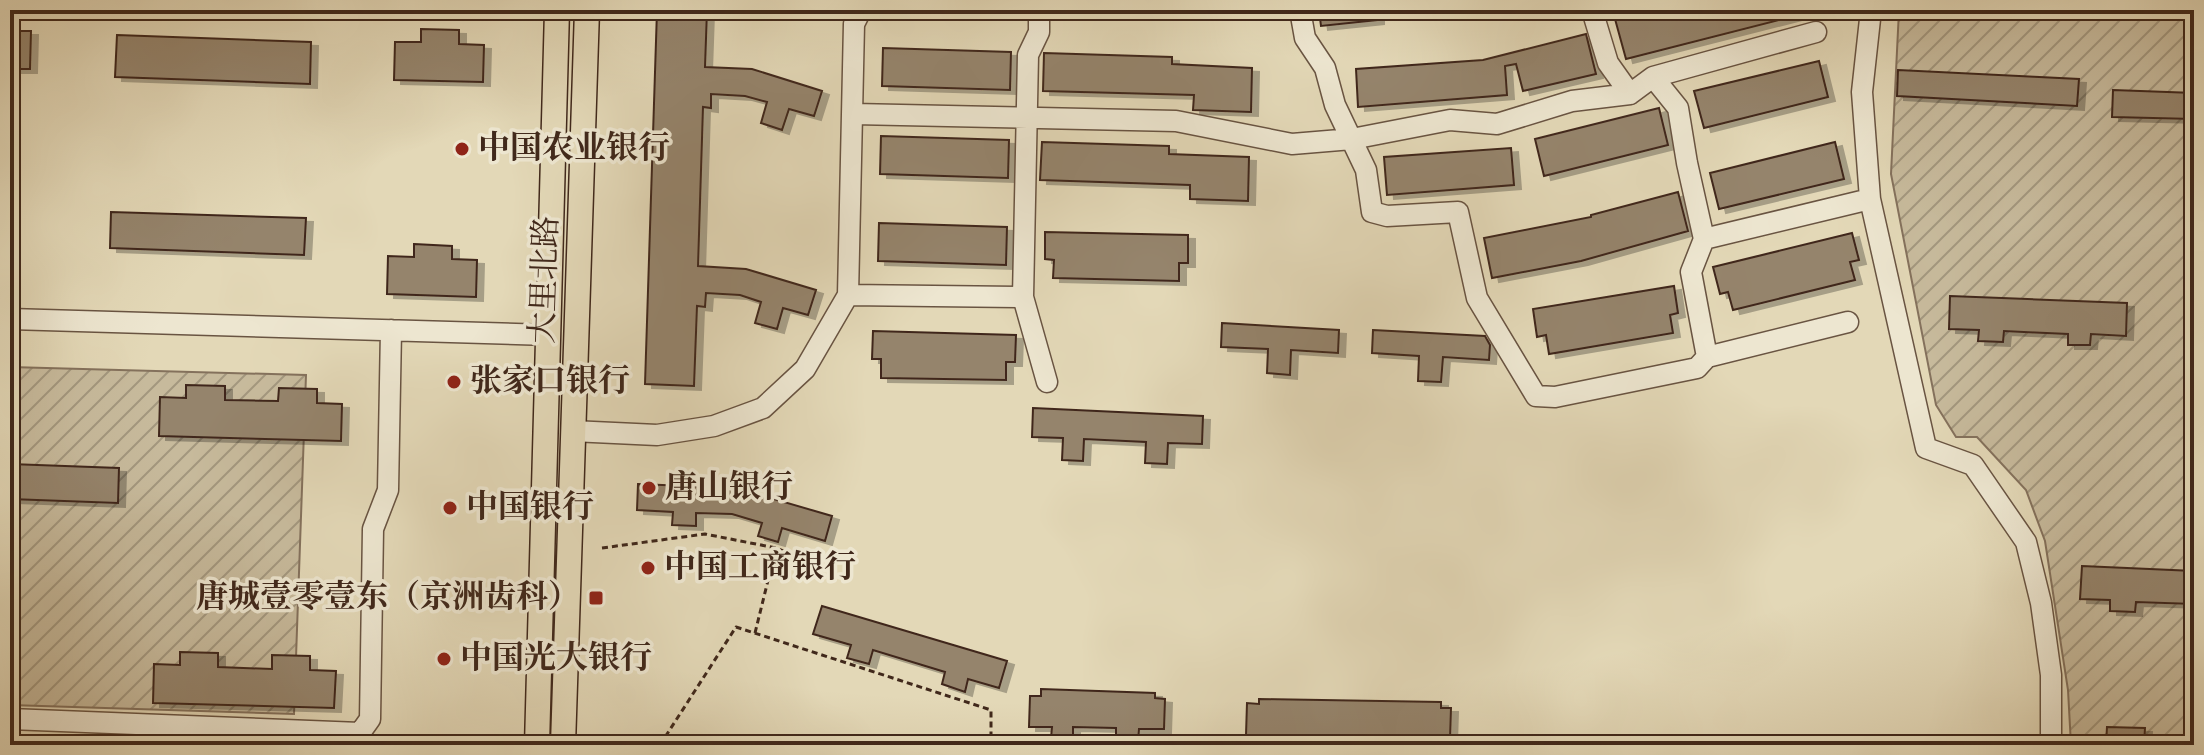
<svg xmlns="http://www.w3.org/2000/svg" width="2204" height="755" font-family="'IM FELL English','Noto Serif SC',serif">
	<defs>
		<pattern id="garden-furrows" width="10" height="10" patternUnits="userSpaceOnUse" patternTransform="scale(2)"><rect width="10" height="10" fill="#c7ba9c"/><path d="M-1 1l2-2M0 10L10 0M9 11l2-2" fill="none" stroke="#a3977e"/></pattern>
		<filter id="shadow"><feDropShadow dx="7" dy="4" stdDeviation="0" flood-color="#0004"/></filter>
	</defs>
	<rect width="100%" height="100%" fill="#e3d8b7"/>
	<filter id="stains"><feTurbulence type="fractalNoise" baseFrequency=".0025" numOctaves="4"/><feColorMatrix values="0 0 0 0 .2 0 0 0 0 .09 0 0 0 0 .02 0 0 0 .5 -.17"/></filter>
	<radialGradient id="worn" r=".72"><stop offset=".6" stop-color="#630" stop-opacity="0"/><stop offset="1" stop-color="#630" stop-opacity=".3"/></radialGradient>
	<path fill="url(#garden-furrows)" stroke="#84715c" stroke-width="2" d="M1899 10H2194V745H2071L2068 690 2045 541 2026 490 1977 437H1956L1936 405 1891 174Z
		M10 367 306 375 294 714 10 705Z"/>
	<path fill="#95846c" stroke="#40281b" stroke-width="2" filter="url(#shadow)" d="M657 10H707L705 67 752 69 822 91 814 116 789 109 782 130 761 123 767 102 745 96 711 94V108L703 107 698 266 746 269 816 290 808 315 783 308 777 329 755 323 761 302 740 295 706 293 705 307 697 306 694 386 645 384Z
		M1319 10H1377V20L1321 26Z
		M1651 10H1798L1799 15 1626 59 1615 19Z
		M421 29 459 30V44L484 45 483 82 394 80 395 42H421Z
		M10 31H31L30 69H10Z
		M1586 34 1596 74 1523 91 1516 64 1505 66 1507 95 1358 107 1356 69 1483 60Z
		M117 35 311 42 310 84 115 77Z
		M883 48 1011 52 1010 90 882 86Z
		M1044 53 1172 57V64L1252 68 1251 112 1193 110 1194 95 1043 91Z
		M1819 61 1828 97 1704 128 1694 91Z
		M1898 70 2079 79 2077 106 1897 96Z
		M2113 90 2194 93V119L2112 117Z
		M1659 108 1668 145 1544 176 1535 139Z
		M881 136 1009 140 1008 178 880 174Z
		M1042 142 1169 146V154L1249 157 1248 201 1190 199V185L1040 180Z
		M1835 142 1844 179 1719 209 1710 173Z
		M1511 148 1514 185 1387 195 1384 157Z
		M1678 192 1688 231 1581 261 1492 278 1484 238 1591 217V215Z
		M111 212 306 218 304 255 110 248Z
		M879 223 1007 227 1006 265 878 261Z
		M1045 232 1188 235V263H1179V281L1053 278 1054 260 1045 259Z
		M1852 233 1859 260 1850 262 1855 280 1733 310 1728 292 1720 294 1713 267Z
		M414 244 452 246V259L477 260 476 297 387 294 388 256 414 257Z
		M1674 286 1678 313 1670 315 1673 333 1549 354 1546 335 1537 337 1533 309Z
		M1950 296 2127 303 2126 336 2091 334 2090 345H2068V334L2004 331 2003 342 1978 341 1979 330 1949 329Z
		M1222 323 1339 330 1338 353 1291 350 1290 375 1267 373 1268 349 1221 347Z
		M1373 330 1485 336 1490 345 1489 360 1443 357 1441 382 1418 381 1419 356 1372 353Z
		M873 331 1016 335 1015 362H1006V380L881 378V359H872Z
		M186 385 225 386V400L278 401 279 388 317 389V403L342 404 341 441 159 436 160 397 186 398Z
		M1033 408 1203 416 1202 444 1168 443 1167 464 1145 463 1146 442 1084 439 1083 461 1062 460 1063 438 1032 437Z
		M10 464 119 468 118 503 10 499Z
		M638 484 736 488 832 516 825 541 782 528 778 542 758 536 762 523 732 514 696 513V526L672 525 673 512 637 510Z
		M2082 566 2194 571V604L2136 602 2135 612 2110 611V600L2080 599Z
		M822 606 1007 661 999 688 968 679 965 692 942 684 945 672 873 650 869 664 847 658 851 645 813 634Z
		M180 652 218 653V667L272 669V655L310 656V670L336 671 334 708 153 703 154 664 180 665Z
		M1041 689 1155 693V698L1165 699 1164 729H1139L1138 742 1116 741V728L1073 727V739L1051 738 1052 727H1029L1030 696H1041Z
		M1259 699 1441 702V708H1451L1450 739 1424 738V745H1402V738L1359 737V745H1337V737L1290 736V745H1268V735H1246L1247 703 1259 704Z
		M2107 727 2145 728 2144 745H2106Z"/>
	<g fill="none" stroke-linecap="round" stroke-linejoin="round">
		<defs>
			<path id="minor" d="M1039 10V32L1028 55 1023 297 1047 382
				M1300 10 1305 38 1325 68 1335 105 1366 170 1372 212 1387 216 1458 212 1477 298 1536 396 1555 397 1697 368 1707 357 1848 322
				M1592 10 1608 63 1630 94
				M1871 10 1862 92 1870 199 1926 448 1973 465 2026 542 2041 603 2051 675V745
				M1653 77 1678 108 1687 163 1704 239 1691 272 1707 357
				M854 114 1176 121 1292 144 1352 139 1450 120 1497 124 1572 101 1630 94 1653 77 1816 32
				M1704 239 1870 199
				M848 295 1023 297
				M10 319 548 335
				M572 431 657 435 714 426 763 408 805 369 848 295 854 24 861 10
				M10 719 360 733 370 719 373 529 388 490 391 330"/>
			<path id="major" d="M537 745 557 10
				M563 745 587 10"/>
		</defs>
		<use href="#minor" stroke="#695442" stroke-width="23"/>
		<use href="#major" stroke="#40281b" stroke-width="27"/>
		<path stroke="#40281b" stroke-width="3" stroke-dasharray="6 4" stroke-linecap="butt" d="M602 548 705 534 776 548 816 564
			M755 633 776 548
			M503 738 505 745
			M592 745 594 739
			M660 745 736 627 991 710V745"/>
		<use href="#minor" stroke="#ede6d0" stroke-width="20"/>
		<use href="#major" stroke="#e3d8b7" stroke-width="24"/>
	</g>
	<g fill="#8f2418" stroke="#ede6d0" stroke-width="3">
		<circle cx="462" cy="149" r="8"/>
		<circle cx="454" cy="382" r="8"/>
		<circle cx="649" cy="488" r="8"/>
		<circle cx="450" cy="508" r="8"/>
		<circle cx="648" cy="568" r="8"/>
		<rect x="588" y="590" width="16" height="16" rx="4"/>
		<circle cx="444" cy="659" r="8"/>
	</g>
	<g text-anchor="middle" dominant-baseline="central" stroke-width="7" stroke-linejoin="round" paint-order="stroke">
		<g font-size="32" font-weight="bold" fill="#40281b" stroke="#ede6d0" text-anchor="start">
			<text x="478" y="149">中国农业银行</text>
			<text x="470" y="382">张家口银行</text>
			<text x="665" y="488">唐山银行</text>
			<text x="466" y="508">中国银行</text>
			<text x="664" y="568">中国工商银行</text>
			<text x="580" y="598" text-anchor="end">唐城壹零壹东（京洲齿科）</text>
			<text x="460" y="659">中国光大银行</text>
		</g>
		<g font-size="32" fill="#40281b" stroke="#ede6d0">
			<text transform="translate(546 280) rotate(-88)">大里北路</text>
		</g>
	</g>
	<rect width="2204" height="755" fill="none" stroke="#e3d8b7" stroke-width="40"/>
	<rect x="12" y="12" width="2180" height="731" fill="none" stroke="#40281b" stroke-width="4"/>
	<rect x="20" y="20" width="2164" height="715" fill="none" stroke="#40281b" stroke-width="2"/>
	<rect width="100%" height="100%" filter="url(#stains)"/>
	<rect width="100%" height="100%" fill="url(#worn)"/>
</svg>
